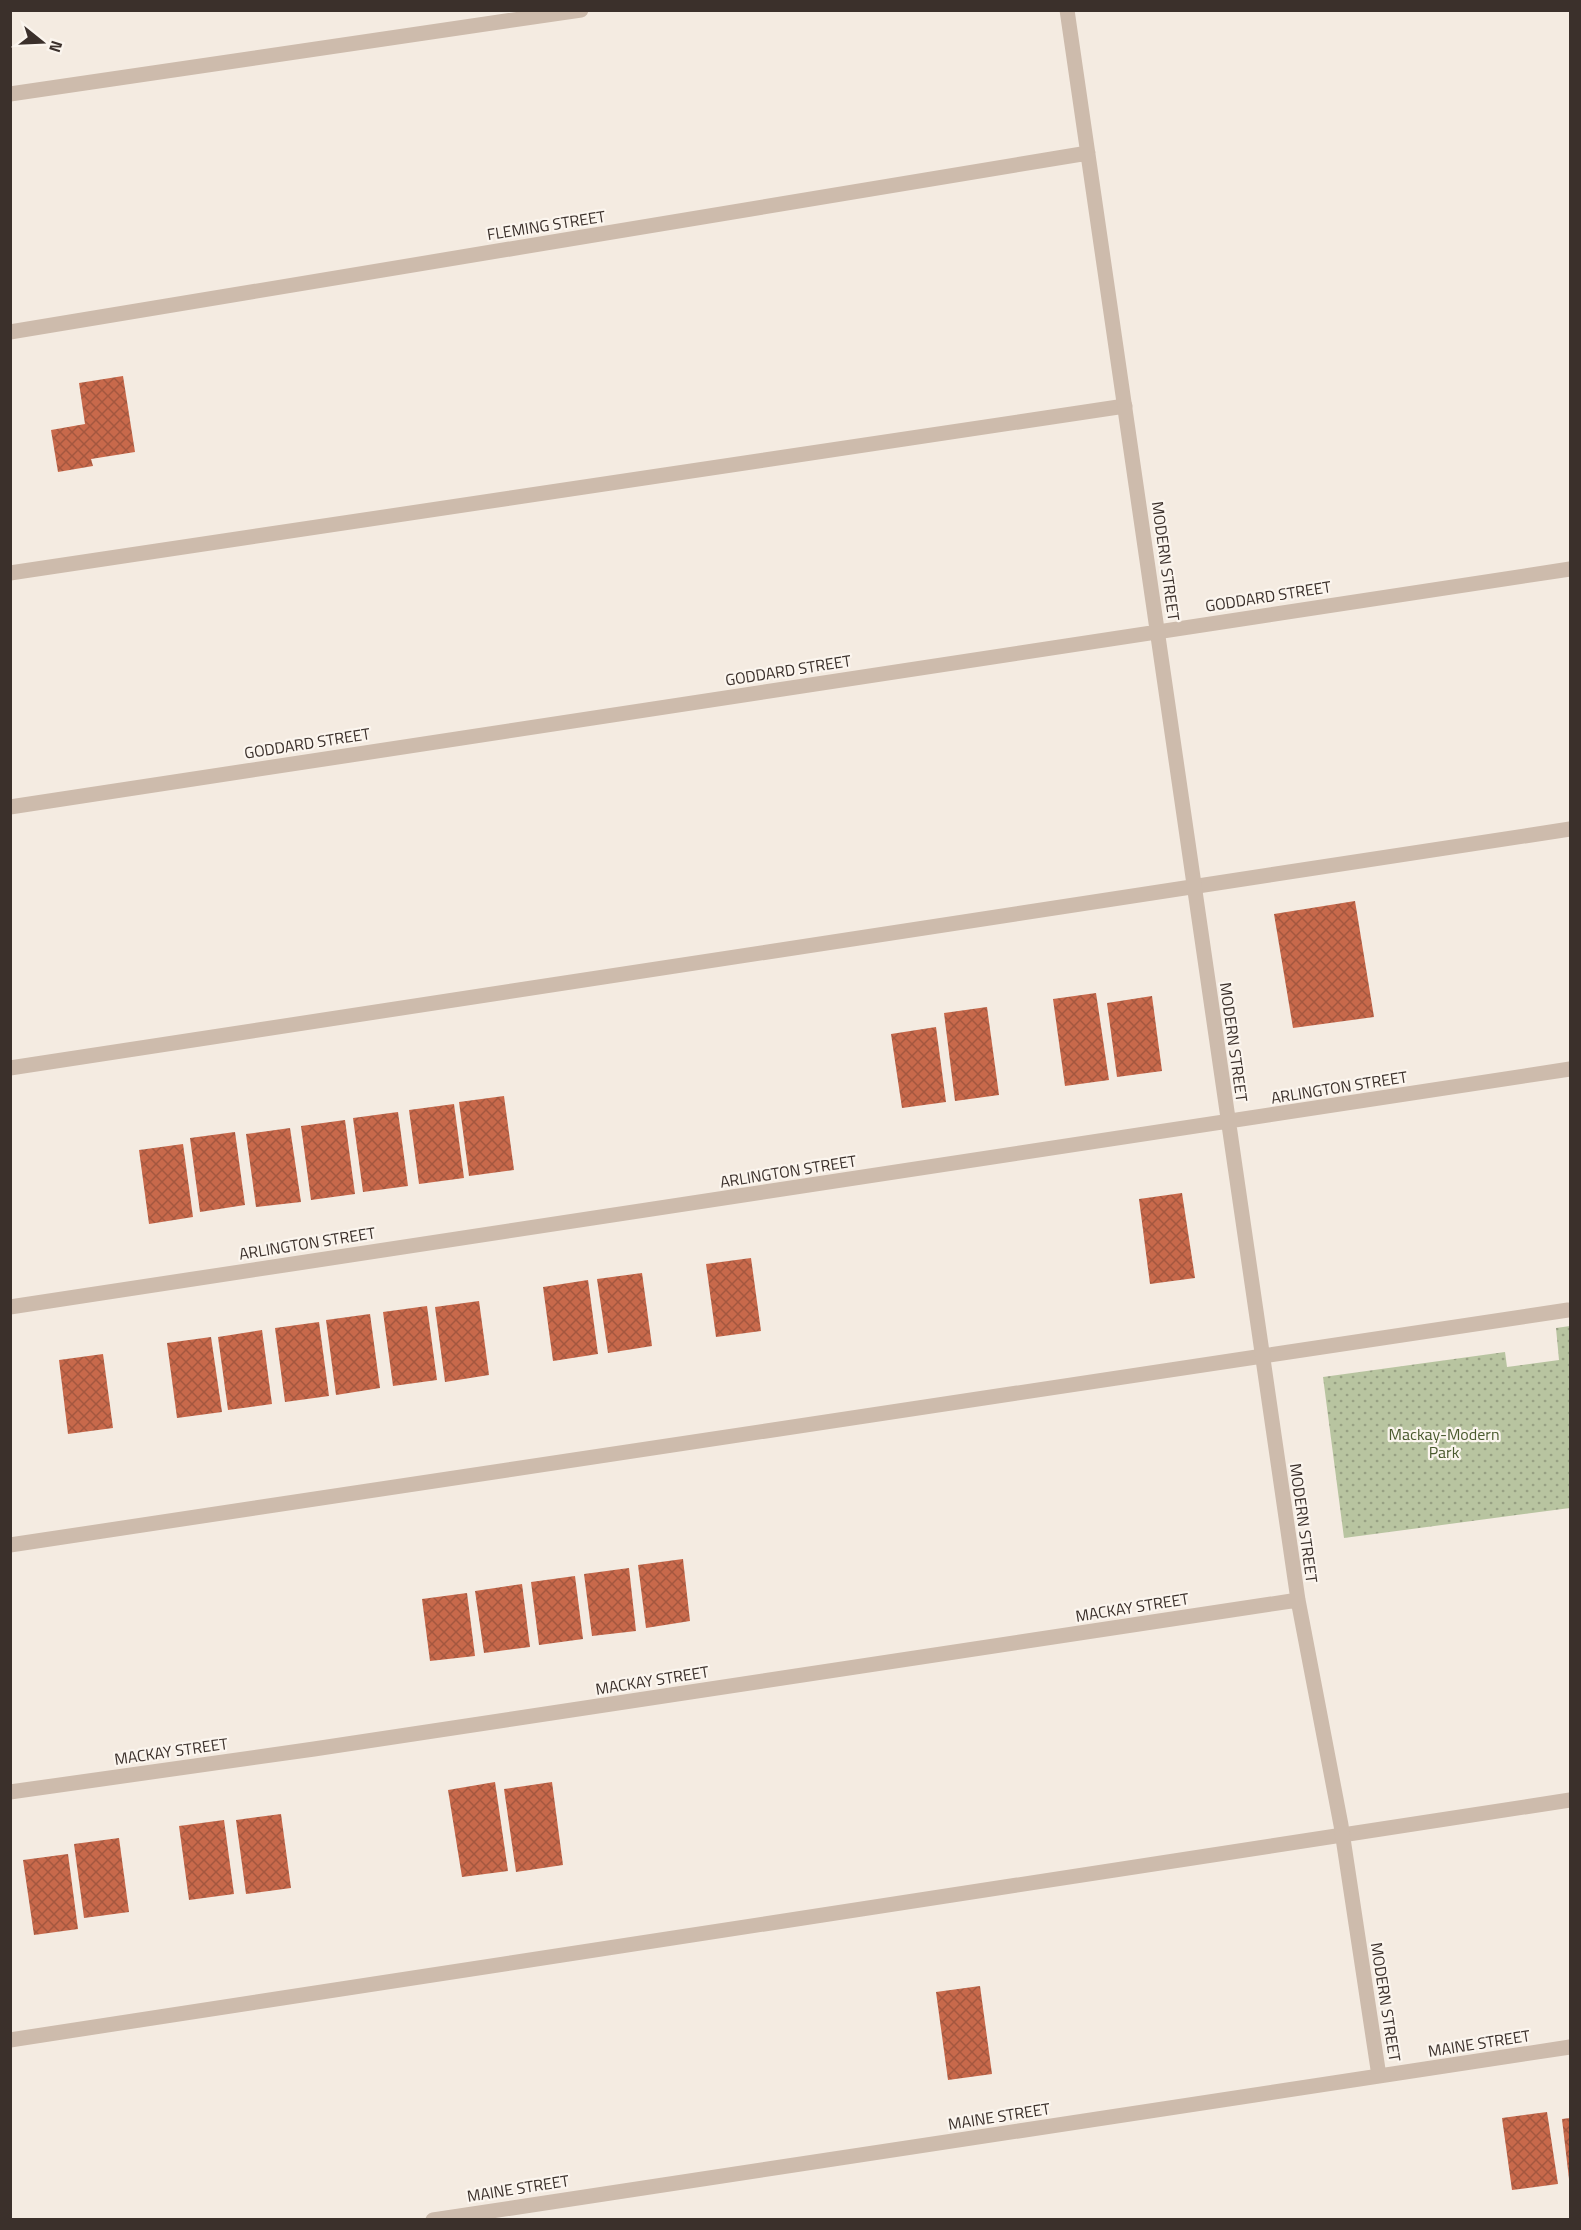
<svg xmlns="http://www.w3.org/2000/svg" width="1581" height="2230" font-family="'Titillium Web',sans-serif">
	<defs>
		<pattern id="green-dots" width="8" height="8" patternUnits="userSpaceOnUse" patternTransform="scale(1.5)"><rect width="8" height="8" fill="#b8c4a0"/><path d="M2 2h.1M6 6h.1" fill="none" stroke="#97a083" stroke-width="1.8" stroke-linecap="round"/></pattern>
		<pattern id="building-cross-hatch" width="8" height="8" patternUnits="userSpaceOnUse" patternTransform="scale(1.5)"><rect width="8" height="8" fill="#c8694b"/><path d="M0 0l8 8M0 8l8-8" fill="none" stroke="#a4573f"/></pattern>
	</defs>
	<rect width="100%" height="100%" fill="#f4ebe1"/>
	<path fill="url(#green-dots)" d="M1570 1326V1508L1344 1538 1323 1377 1505 1352 1507 1367 1559 1360 1556 1328Z"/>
	<path fill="url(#building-cross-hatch)" d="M123 376 135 452 91 459 93 466 58 472 51 430 85 424 79 383Z
		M1355 901 1374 1017 1293 1028 1274 914Z
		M1096 993 1109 1080 1065 1086 1053 999Z
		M1152 996 1162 1071 1117 1077 1107 1003Z
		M987 1007 999 1095 955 1101 944 1013Z
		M936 1027 946 1102 902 1108 891 1034Z
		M504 1096 514 1170 469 1176 459 1102Z
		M454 1104 464 1178 419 1184 409 1110Z
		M398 1112 408 1186 363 1192 353 1118Z
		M345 1120 355 1194 311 1200 301 1126Z
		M290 1128 301 1202 256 1207 246 1134Z
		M235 1132 245 1205 200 1212 190 1138Z
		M183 1144 193 1217 149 1224 139 1150Z
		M1182 1193 1195 1278 1150 1284 1139 1199Z
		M751 1258 761 1331 716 1337 706 1264Z
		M642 1273 652 1346 608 1353 597 1279Z
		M588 1280 598 1354 553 1361 543 1287Z
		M479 1301 489 1375 445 1382 435 1307Z
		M427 1306 437 1380 393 1386 383 1312Z
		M370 1314 380 1388 336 1395 326 1320Z
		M319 1322 329 1396 285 1402 275 1328Z
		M262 1330 272 1404 228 1410 218 1337Z
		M211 1337 222 1412 177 1418 167 1343Z
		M103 1354 113 1428 68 1434 59 1360Z
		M683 1559 690 1621 646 1628 638 1565Z
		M629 1568 636 1631 592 1636 584 1574Z
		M575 1576 583 1639 539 1645 531 1582Z
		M522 1584 530 1647 484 1653 475 1591Z
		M467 1593 475 1656 430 1661 422 1599Z
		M495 1782 508 1871 462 1877 448 1790Z
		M552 1782 563 1865 516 1872 504 1789Z
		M281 1814 291 1888 246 1894 236 1820Z
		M224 1820 234 1894 189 1900 179 1826Z
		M119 1838 129 1912 84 1918 74 1844Z
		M68 1854 78 1929 34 1935 23 1860Z
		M980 1986 992 2074 948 2080 936 1992Z
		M1547 2112 1558 2184 1512 2190 1502 2118Z
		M1570 2118V2179H1569L1562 2119Z"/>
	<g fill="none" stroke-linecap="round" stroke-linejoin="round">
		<path stroke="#cdbbac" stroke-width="15" d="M10 94 581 10
			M10 573 1125 406
			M10 1068 1570 829
			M10 1545 1568 1310
			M10 2040 1570 1800"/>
		<path stroke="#cdbbac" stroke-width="15" d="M1067 10 1298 1600 1341 1825 1379 2076
			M10 332 1088 153
			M10 807 1570 569
			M10 1307 1570 1069
			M10 1792 314 1749 1298 1600
			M433 2220 1570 2047"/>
	</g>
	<g text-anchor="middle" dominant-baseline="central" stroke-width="4.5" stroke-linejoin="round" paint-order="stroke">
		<g font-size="16" fill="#3b302b" stroke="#fbf5ee">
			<text transform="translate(546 225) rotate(-9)">FLEMING STREET</text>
			<text transform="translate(1166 561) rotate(82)">MODERN STREET</text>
			<text transform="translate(1268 596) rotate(-9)">GODDARD STREET</text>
			<text transform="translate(788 670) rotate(-9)">GODDARD STREET</text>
			<text transform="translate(307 743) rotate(-9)">GODDARD STREET</text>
			<text transform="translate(1234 1042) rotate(82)">MODERN STREET</text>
			<text transform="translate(1339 1087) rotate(-9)">ARLINGTON STREET</text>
			<text transform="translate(788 1171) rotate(-9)">ARLINGTON STREET</text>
			<text transform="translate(307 1243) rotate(-9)">ARLINGTON STREET</text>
			<text transform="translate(1304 1523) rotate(82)">MODERN STREET</text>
			<text transform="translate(1132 1607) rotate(-9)">MACKAY STREET</text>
			<text transform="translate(652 1680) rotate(-9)">MACKAY STREET</text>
			<text transform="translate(171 1751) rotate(-8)">MACKAY STREET</text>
			<text transform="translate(1386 2002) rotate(81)">MODERN STREET</text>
			<text transform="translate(1479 2043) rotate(-9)">MAINE STREET</text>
			<text transform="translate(999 2116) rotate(-9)">MAINE STREET</text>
			<text transform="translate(518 2188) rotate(-9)">MAINE STREET</text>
		</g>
		<g font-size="16" fill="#4a5a2e" stroke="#fbf5ee">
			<text x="1444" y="1434">Mackay-Modern<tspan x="1444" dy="18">Park</tspan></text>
		</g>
	</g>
	<rect width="1581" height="2230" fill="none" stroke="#3b302b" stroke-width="24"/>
	<g transform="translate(42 42) rotate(108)" stroke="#fbf5ee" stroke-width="4.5" paint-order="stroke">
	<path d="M0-4.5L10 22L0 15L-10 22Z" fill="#3b302b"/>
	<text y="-9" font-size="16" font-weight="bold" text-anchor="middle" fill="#3b302b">N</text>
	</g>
</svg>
